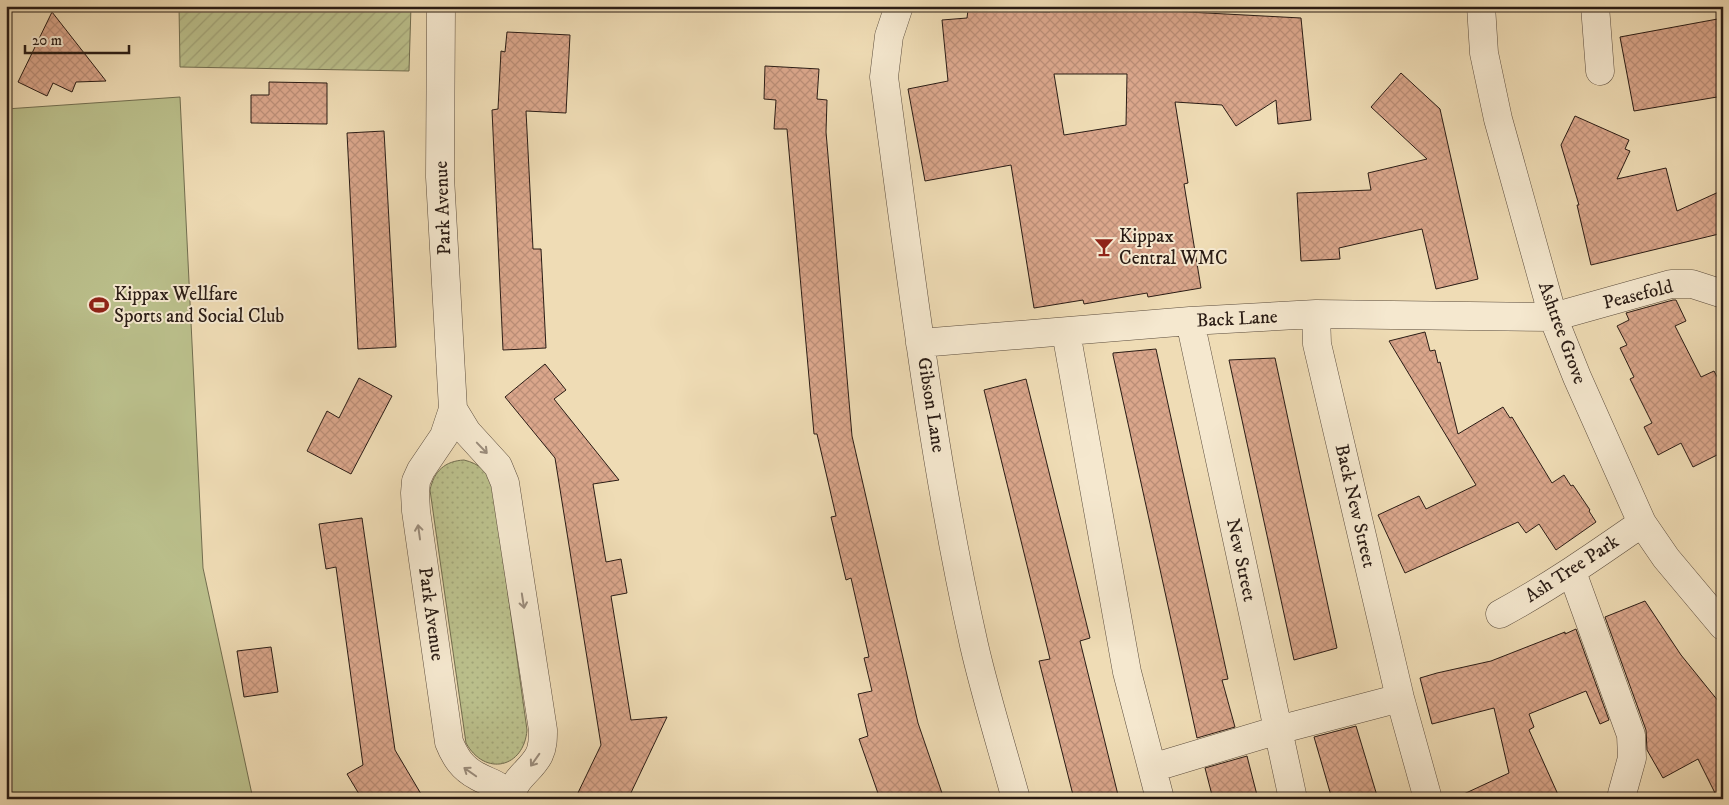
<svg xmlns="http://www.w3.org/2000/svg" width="1729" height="805" font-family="'IM FELL DW Pica',serif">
	<defs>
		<pattern id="grass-dots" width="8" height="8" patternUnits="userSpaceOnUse" patternTransform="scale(1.25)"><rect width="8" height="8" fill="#bbc08c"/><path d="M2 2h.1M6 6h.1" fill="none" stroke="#a1a478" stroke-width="1.8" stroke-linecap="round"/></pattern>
		<pattern id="garden-furrows" width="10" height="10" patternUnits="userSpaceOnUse" patternTransform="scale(1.25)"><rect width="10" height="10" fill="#bbc08c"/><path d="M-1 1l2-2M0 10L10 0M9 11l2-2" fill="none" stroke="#a1a478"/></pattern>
		<pattern id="building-cross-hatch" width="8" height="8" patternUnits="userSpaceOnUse" patternTransform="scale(1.25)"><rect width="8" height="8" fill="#daa68b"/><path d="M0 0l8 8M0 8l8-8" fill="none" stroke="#bb8e77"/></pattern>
	</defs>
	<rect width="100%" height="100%" fill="#efdcb5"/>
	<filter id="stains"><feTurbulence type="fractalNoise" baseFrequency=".004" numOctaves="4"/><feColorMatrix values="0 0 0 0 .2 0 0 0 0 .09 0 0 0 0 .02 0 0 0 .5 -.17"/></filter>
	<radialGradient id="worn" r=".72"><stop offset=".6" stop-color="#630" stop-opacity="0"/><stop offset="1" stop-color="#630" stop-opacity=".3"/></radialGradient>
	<path fill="url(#grass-dots)" stroke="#726e50" d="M464 460C480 464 487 471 493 486L527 730C524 768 485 777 466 743L430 490C434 471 445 461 464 460Z"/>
	<path fill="url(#garden-furrows)" stroke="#726e50" d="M179 6H411L409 71 180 67Z"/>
	<path fill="#bbc08c" stroke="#726e50" d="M180 97 203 568 253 799H6V109Z"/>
	<path fill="url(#building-cross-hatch)" stroke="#2a1c15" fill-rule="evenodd" d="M1050 9H1131L1301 18 1311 120 1278 124 1276 100 1236 126 1222 105 1175 102 1188 183 1184 184 1201 288 1148 297 1147 293 1084 304 1083 300 1034 308 1011 165 925 181 908 89 948 81 942 20 967 18 968 10 1050 12ZM1054 74H1127L1126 125 1064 135Z
		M52 12 106 81 76 82 72 92 53 83 47 96 18 82Z
		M1723 18V96L1634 111 1620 37Z
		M507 32 570 35 566 113 526 111 533 249H541L546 348 503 350 492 110 498 109 501 51 505 52Z
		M765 66 819 69 817 99 827 100 826 132 852 436 918 723 944 799H880L859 739 868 736 858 694 872 691 864 658 869 657 851 578 846 580 831 517 836 516 817 434H814L787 129H774L776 100 764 99Z
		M1401 73 1440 109 1478 279 1436 289 1422 229 1339 248 1340 259 1301 261 1297 193 1371 190 1368 173 1427 159 1371 107Z
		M269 82 327 83V124L251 123V95H269Z
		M1575 116 1629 140 1625 149 1630 151 1617 179 1666 168 1677 211 1723 190V233L1591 265 1577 205H1579L1561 145Z
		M384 131 396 347 358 349 347 133Z
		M1673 300H1676L1686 321 1675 326 1701 377 1714 371 1723 388V452L1693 467 1681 443 1658 455 1644 427 1652 423 1630 379 1634 377 1620 348 1627 345 1617 326 1629 320 1626 313Z
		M1425 332 1430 351 1435 350 1438 363 1440 362 1458 434 1503 407 1510 418 1512 417 1552 483 1564 475 1571 486 1573 485 1590 510 1589 511 1596 522 1556 550 1539 524 1526 533 1518 522 1405 573 1378 515 1419 496 1426 509 1476 485 1389 341Z
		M1156 349 1228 679 1222 680 1235 727 1197 738 1113 355V353Z
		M1275 358 1337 648 1294 660 1229 360Z
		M545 364 566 390 554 399 619 480 593 484 606 562 621 559 627 593 611 596 631 720 667 717 628 799H575L601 745 555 458 505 397Z
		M359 378 392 396 351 474 307 451 327 411 339 418Z
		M1026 379 1090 638 1080 641 1119 799H1074L1039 661 1050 659 984 390Z
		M362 518 395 750 424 799H362L347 774 363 765 336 567 326 569 319 524Z
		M1645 601 1681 655 1723 707V799H1718L1698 759 1663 778 1647 750 1646 730 1605 617Z
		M1576 629 1609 720 1600 724 1586 691 1529 714 1534 727 1529 730 1560 799H1453L1509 773 1494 708 1432 724 1420 678 1437 673 1491 661 1565 632V634Z
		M271 647 278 692 244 697 237 651Z
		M1356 726 1378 799H1332L1314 737Z
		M1247 756 1258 799H1213L1205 768Z"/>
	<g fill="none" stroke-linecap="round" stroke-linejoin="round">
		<defs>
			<path id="minor" d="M441 6 440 177 453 409 444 436 421 470 416 481 415 493 416 511 449 742C455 757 462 768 477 776 493 785 497 781 509 799
				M899 6 889 36 884 77C910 267 932 458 974 645 986 697 1002 748 1016 799
				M1481 6 1484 53 1498 119 1553 317 1577 377 1642 523 1666 558 1723 626
				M1595 6 1600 71
				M1316 314 1317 344 1400 698 1428 799
				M1190 321 1293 799
				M1066 332 1127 672 1160 799
				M920 343 1190 321 1316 314 1553 317 1671 284H1692L1723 294
				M453 409 467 432 498 466 505 483 543 730C543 739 543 747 539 755 530 772 514 777 510 799
				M1572 572 1631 735 1632 758 1622 794
				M1500 614C1550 587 1596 555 1642 523
				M1152 768 1278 730 1400 698"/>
		</defs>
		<use href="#minor" stroke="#5b4c3d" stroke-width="29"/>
		<use href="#minor" stroke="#f5e8cf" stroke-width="28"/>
	</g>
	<defs><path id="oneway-shaft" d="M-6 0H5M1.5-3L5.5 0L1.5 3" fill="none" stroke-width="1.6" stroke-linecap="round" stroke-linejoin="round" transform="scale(1.25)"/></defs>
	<g stroke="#9a8c7b">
		<use href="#oneway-shaft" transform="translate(482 448) rotate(46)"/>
		<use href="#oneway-shaft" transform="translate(419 532) rotate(-98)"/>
		<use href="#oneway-shaft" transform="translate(523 601) rotate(81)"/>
		<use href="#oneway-shaft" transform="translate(535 760) rotate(125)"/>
		<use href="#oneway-shaft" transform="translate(470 772) rotate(-145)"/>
	</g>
	<defs>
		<symbol id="bar-bare" viewBox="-9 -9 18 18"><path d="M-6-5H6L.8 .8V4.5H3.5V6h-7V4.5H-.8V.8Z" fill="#8f2418" stroke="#f5e8cf" stroke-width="2.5" paint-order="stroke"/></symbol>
		<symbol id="stadium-bare" viewBox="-9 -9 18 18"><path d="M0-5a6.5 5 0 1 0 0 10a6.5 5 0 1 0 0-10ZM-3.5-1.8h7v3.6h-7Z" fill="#8f2418" stroke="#f5e8cf" stroke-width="2.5" paint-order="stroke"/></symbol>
	</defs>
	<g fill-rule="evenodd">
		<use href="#bar-bare" x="1090" y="233" width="28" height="28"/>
		<use href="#stadium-bare" x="85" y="291" width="28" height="28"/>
	</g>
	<g text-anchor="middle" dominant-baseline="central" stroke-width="4" stroke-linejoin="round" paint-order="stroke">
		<g font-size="19" fill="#2a1c15" stroke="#f5e8cf">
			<text transform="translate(443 208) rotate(-92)">Park Avenue</text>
			<text transform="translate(1638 295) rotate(-14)">Peasefold</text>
			<text transform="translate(1237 319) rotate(-3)">Back Lane</text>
			<text transform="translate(1562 333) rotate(70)">Ashtree Grove</text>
			<text transform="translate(931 405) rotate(81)">Gibson Lane</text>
			<text transform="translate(1355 506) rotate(77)">Back New Street</text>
			<text transform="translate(1241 560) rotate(78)">New Street</text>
			<text transform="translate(1572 569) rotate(-33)">Ash Tree Park</text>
			<text transform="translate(431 614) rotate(82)">Park Avenue</text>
		</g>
		<g font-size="19" fill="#2a1c15" stroke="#f5e8cf" text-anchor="start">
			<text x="1119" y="236">Kippax<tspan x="1119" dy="22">Central WMC</tspan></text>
			<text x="114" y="294">Kippax Wellfare<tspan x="114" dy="22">Sports and Social Club</tspan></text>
		</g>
	</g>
	<rect width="1729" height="805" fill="none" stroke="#efdcb5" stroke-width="25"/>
	<rect x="8" y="8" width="1714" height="790" fill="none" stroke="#2a1c15" stroke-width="2.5"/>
	<rect x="12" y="12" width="1704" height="780" fill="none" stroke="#2a1c15"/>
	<path d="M25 45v8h104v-8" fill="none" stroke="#2a1c15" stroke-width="2.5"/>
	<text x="32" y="45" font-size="15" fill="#2a1c15" stroke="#f5e8cf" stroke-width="4" paint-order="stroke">20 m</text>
	<rect width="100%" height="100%" filter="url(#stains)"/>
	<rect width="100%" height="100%" fill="url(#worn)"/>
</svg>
